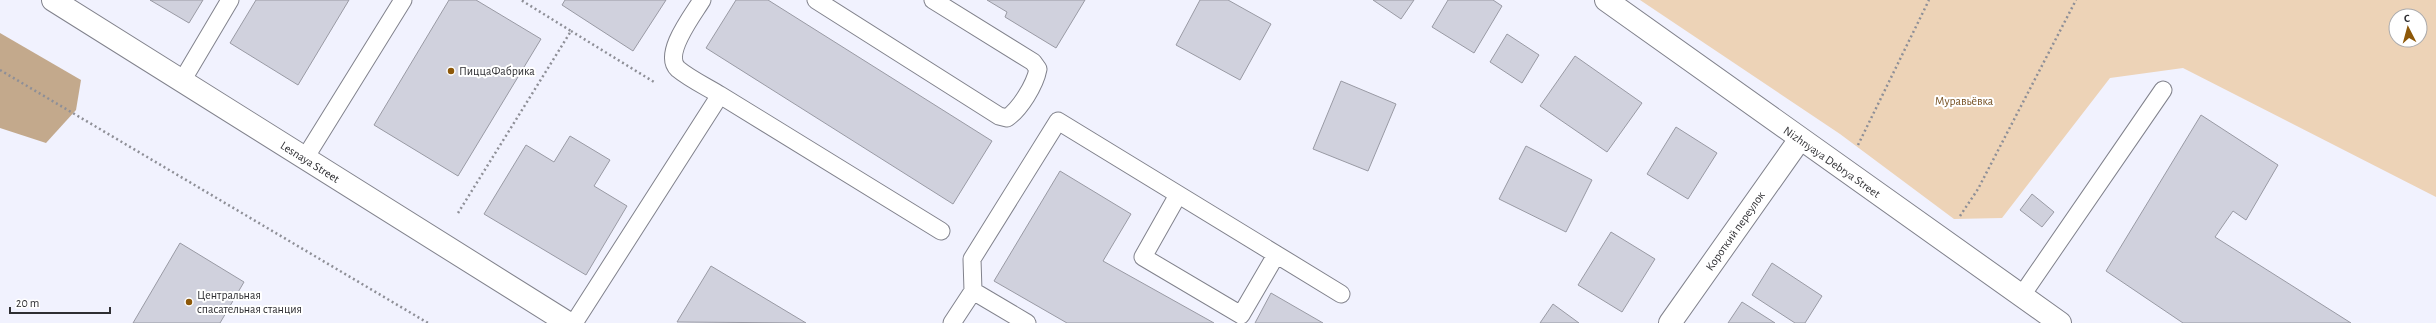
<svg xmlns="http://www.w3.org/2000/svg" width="2436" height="323" font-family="'Alegreya Sans',sans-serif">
	<rect width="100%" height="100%" fill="#f1f2fe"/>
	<path fill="#edd3b7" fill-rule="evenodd" d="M1640 0H2436V197L2183 68 2110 78 2002 218 1954 219 1840 134ZM2396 16H2420V40H2396Z"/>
	<path fill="#c3a98c" d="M0 33 81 80 76 110 46 143 0 128Z"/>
	<path fill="#d0d1dd" stroke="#999aa4" d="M150 0H203L189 23Z
		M256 0H349L298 85 230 43Z
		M449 0H476L541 39 458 176 374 125Z
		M565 0H666L633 51 562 5Z
		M736 0H768L992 141 953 204 706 48Z
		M987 0H1085L1056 48 1005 17 1007 12Z
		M1200 0H1228L1271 24 1240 80 1176 45Z
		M1373 0H1414L1401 19Z
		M1448 0H1493L1502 6 1474 53 1432 27Z
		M1507 34 1539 55 1522 83 1490 62Z
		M1575 56 1642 103 1607 152 1540 106Z
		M1341 81 1396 104 1368 171 1313 149Z
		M2201 115 2278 165 2246 220 2233 211 2215 237 2351 323H2183L2106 271Z
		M1676 127 1717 153 1688 199 1647 174Z
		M570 136 610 160 594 186 627 206 586 275 484 214 526 145 554 162Z
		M1526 146 1592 180 1566 232 1499 199Z
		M1060 171 1131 214 1103 261 1214 323H1067L994 281Z
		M2032 194 2054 212 2042 227 2020 210Z
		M1611 232 1655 259 1622 312 1578 285Z
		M180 243 244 282 220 323H133Z
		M1772 263 1822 296 1805 323H1795L1752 295Z
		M711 266 806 323 677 322Z
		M1271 293 1323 323H1255Z
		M1742 302 1775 323H1728Z
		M1553 304 1579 323H1540Z"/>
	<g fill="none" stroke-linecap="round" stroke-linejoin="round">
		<defs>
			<path id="lane" d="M702 0C693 15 662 54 678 69 690 79 707 87 720 95
				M816 0 999 116 1007 118C1020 109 1035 85 1038 69L1033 62 933 0
				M182 81 230 0
				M305 158 403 0
				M1178 195 1143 257 1241 315 1276 255
				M973 291 1027 323
				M2022 295 2163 90
				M574 323 720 95 941 231
				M952 323 973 291 972 259 1058 121 1341 294"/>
			<path id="street" d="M53 0 568 323
				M1670 323 1800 139"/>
			<path id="secondary" d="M1606 0 2060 323"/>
		</defs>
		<use href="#lane" stroke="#81828c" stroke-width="19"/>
		<use href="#street" stroke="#81828c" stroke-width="24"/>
		<use href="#secondary" stroke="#81828c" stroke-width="24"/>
		<path stroke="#8e8f97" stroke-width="2.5" stroke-dasharray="2 3" stroke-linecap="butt" d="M571 31 654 82
			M0 70 428 323
			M1858 145 1929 0
			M458 213 571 31 521 0
			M1960 216 1978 189 2076 0"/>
		<use href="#lane" stroke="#fff" stroke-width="17"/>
		<use href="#street" stroke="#fff" stroke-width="22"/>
		<use href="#secondary" stroke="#fff" stroke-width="22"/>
	</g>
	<g fill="#8d5808" stroke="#fff" stroke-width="1.5">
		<circle cx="451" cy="71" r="4"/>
		<circle cx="189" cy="302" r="4"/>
	</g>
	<g text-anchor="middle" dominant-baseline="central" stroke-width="4" stroke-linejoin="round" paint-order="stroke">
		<g font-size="12" fill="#2e2e32" stroke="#fff" text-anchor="start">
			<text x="459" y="71">ПиццаФабрика</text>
			<text x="197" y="295">Центральная<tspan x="197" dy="14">спасательная станция</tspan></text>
		</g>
		<g font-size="12" fill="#754f21" stroke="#fff">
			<text x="1964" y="101">Муравьёвка</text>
		</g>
		<g font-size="12" fill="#2e2e32" stroke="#fff">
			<text transform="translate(310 162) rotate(32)">Lesnaya Street</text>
			<text transform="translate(1832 162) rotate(35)">Nizhnyaya Debrya Street</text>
			<text transform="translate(1735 231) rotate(-55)">Короткий переулок</text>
		</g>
	</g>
	<g transform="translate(2408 28) rotate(354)"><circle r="19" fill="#ffffff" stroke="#ababad"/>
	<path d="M0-3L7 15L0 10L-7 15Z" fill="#8d5808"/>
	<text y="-6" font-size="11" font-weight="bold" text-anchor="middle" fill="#2e2e32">С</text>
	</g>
	<path d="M10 307v6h100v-6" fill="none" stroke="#2e2e32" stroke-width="2"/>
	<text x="16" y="307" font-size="12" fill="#2e2e32" stroke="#ffffff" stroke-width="3" paint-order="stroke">20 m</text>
</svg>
